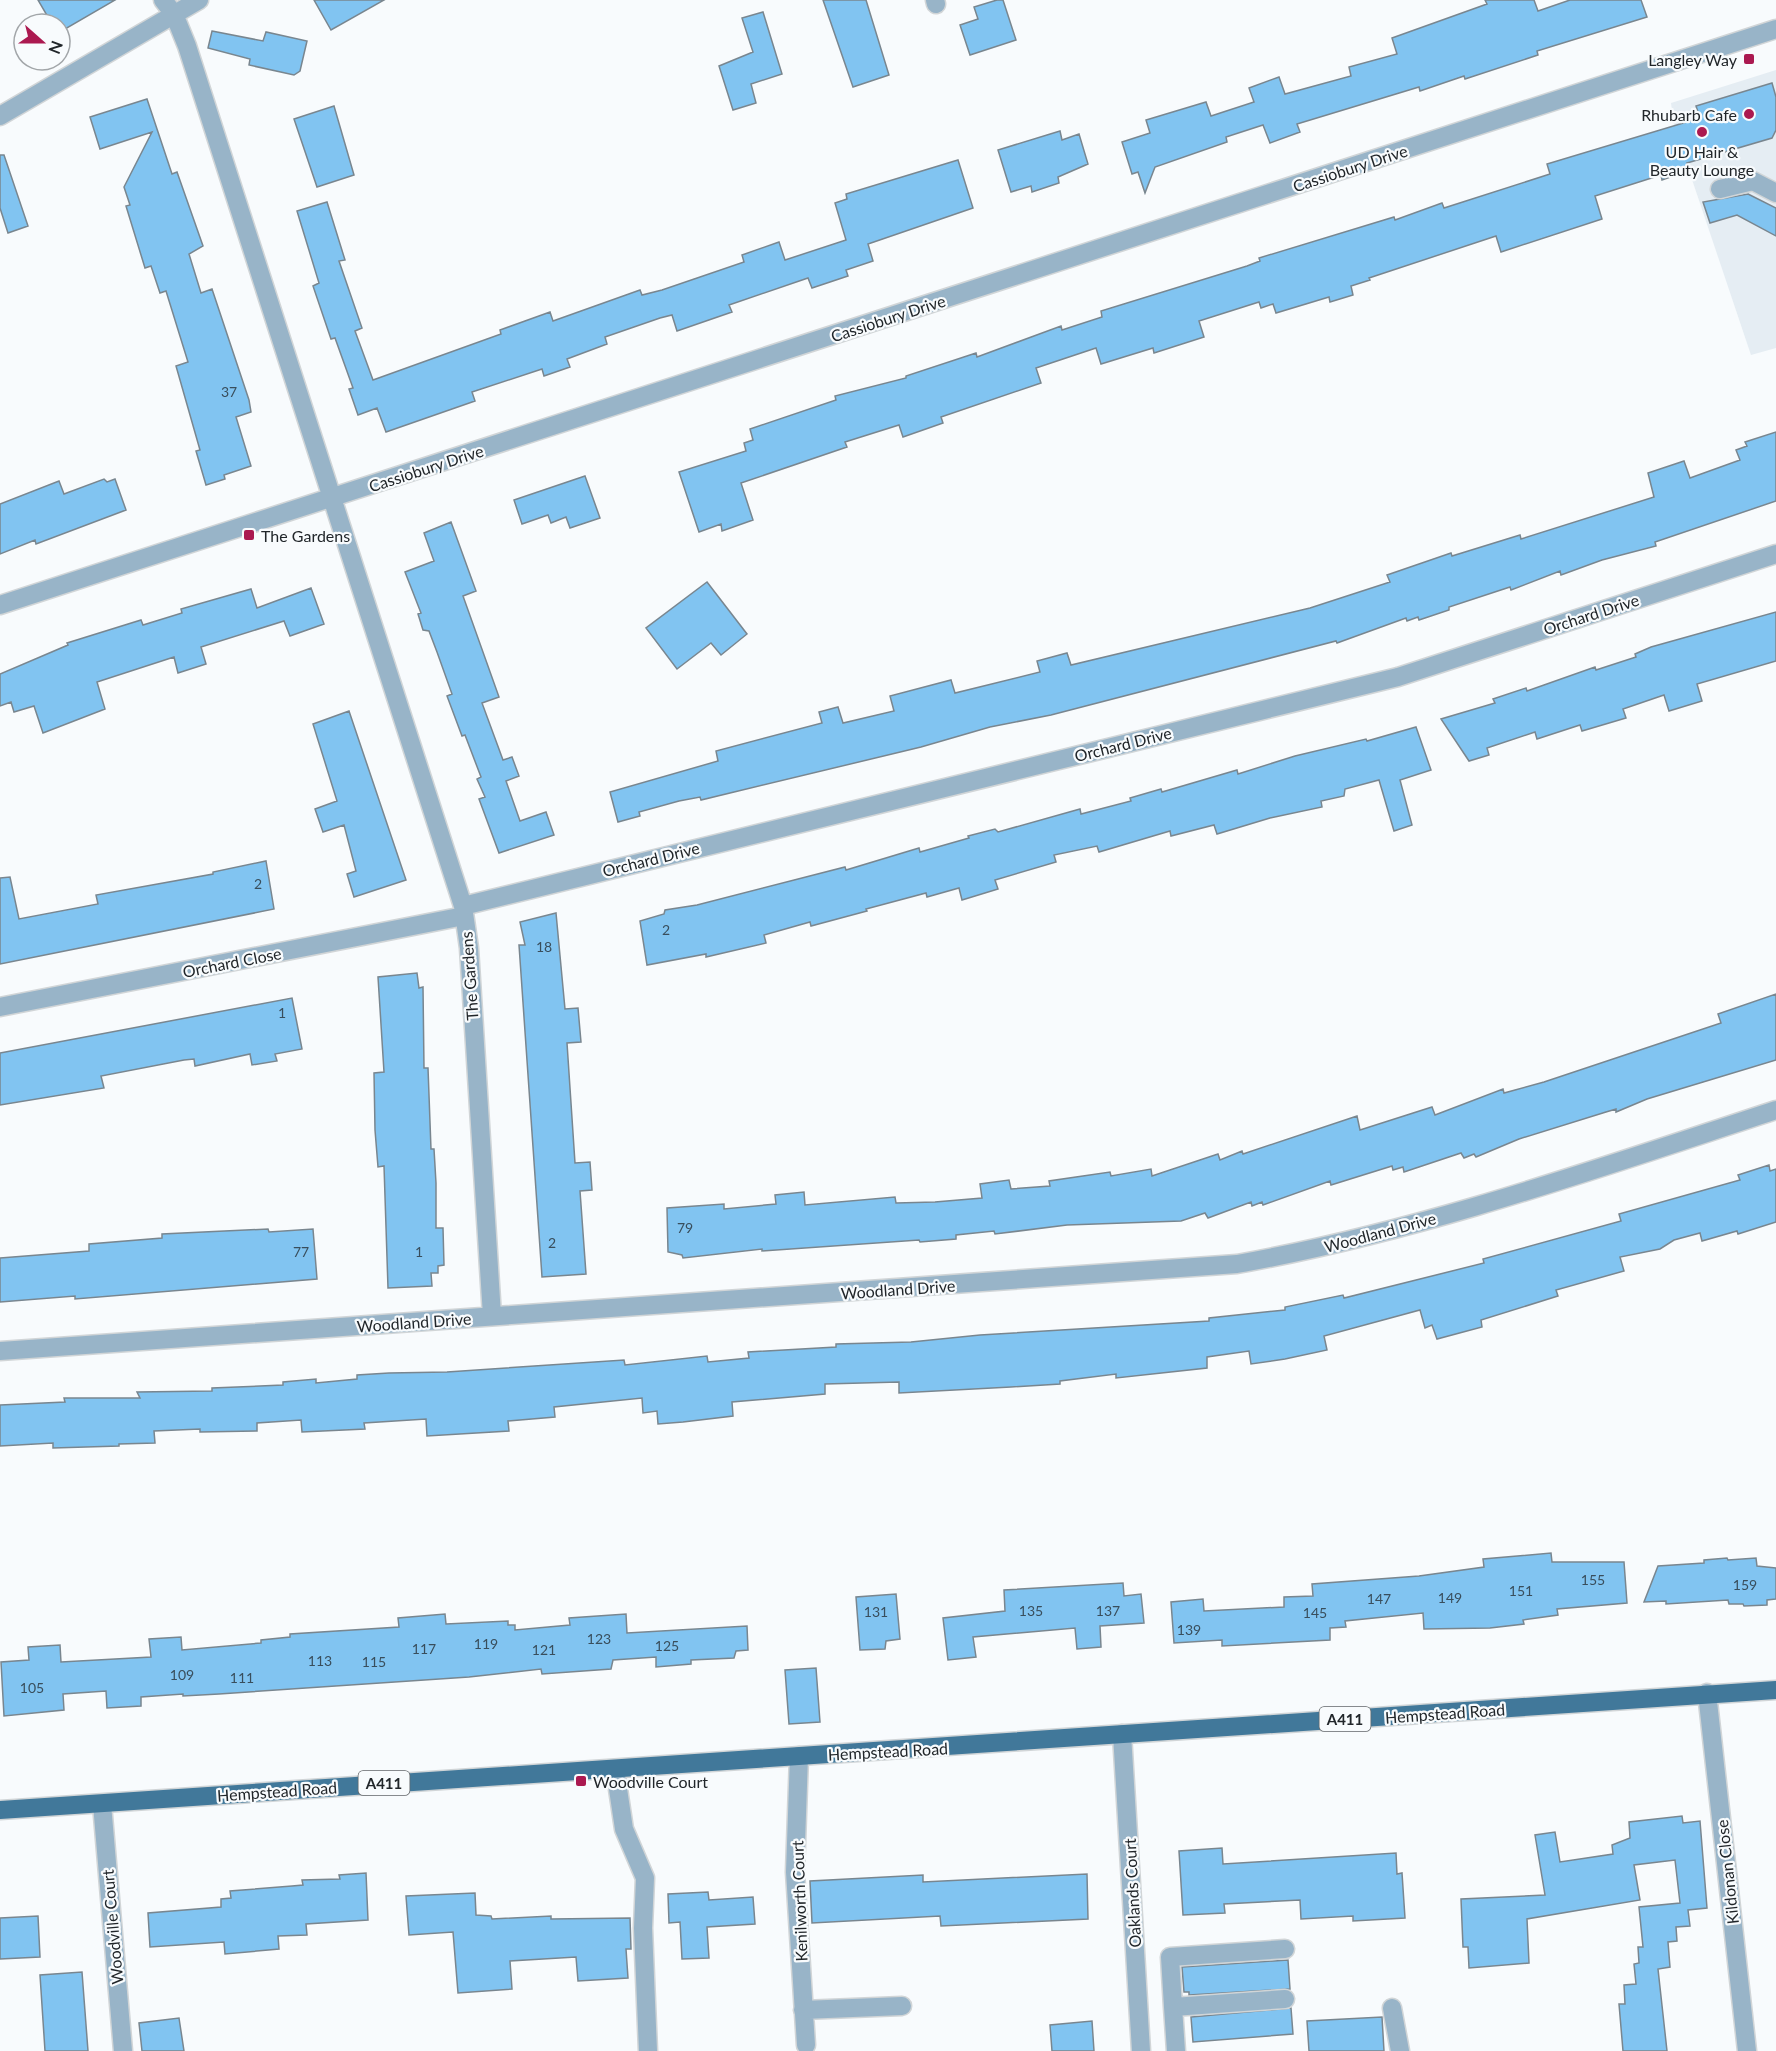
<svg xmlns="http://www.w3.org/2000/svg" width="1776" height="2051" font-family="Lato,sans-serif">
	<rect width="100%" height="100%" fill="#f8fbfd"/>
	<path fill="#e5edf3" d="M1776 70V348L1751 355 1674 126 1671 103Z"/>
	<path fill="#81c4f1" stroke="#79868f" stroke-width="1.5" d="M38 0H115L60 32V24H52Z
		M314 0H384L331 30Z
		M823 0H866L889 75 853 87Z
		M997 0H1003L1016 40 970 55 960 25 978 19 974 7Z
		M1485 0H1534L1538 11 1570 0H1641L1647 17 1537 51 1538 55 1465 79 1464 76 1420 91 1419 87 1297 124 1300 132 1270 143 1263 125 1226 137 1227 142 1155 167 1145 193 1138 172 1132 174 1122 142 1150 133 1146 120 1206 102 1211 116 1254 102 1249 88 1279 77 1285 94 1351 76 1349 67 1397 54 1392 38 1487 4Z
		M763 12 782 74 751 84 756 103 733 110 719 66 753 52 742 18Z
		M212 31 263 41 266 32 307 41 300 71 294 75 249 65 250 59 208 48Z
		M1772 83 1776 97V130L1772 138 1687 163 1690 170 1662 180 1661 175 1595 196 1602 219 1501 252 1496 236 1369 278 1370 280 1351 286 1353 295 1330 302 1329 297 1276 313 1273 304 1261 308 1259 302 1199 321 1204 337 1154 353 1153 348 1101 364 1096 348 1036 368 1041 383 941 417 943 423 903 437 899 425 845 442 847 447 741 483 753 520 722 531 721 524 699 532 679 472 746 451 744 443 753 440 750 429 836 400 835 396 906 378V376L976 353 977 357 1061 326 1062 330 1102 317 1101 311 1247 266 1260 261 1259 258 1394 217 1395 220 1442 203 1444 208 1550 174 1547 164 1700 118 1696 106Z
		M147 99 172 174 177 172 203 246 189 254 201 293 212 289 249 400 251 412 236 417 251 466 224 475 225 479 206 485 196 451 200 450 176 366 188 362 166 291 160 293 151 266 145 268 126 206 130 205 124 187 152 132 100 149 90 117Z
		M334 106 354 175 317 187 294 119Z
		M1060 131 1062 140 1079 134 1088 164 1058 177 1059 183 1032 192 1031 186 1011 192 998 150Z
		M0 155H4L28 226 8 233 0 208Z
		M958 160 973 208 868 244 873 261 846 270 848 276 812 288 808 278 729 305 732 312 677 331 672 315 660 318 605 337 607 344 567 359 570 367 544 376 542 369 472 392 475 401 386 432 377 408 358 415 349 389 353 388 335 338 331 339 313 286 319 283 297 211 327 202 345 260 339 261 362 328 355 331 373 380 501 334 500 330 550 312 553 321 640 290 642 295 662 290 744 262 742 255 779 242 785 260 846 240 835 203 847 199 846 194Z
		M1748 194 1776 208V236L1737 215 1710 223 1703 202Z
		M1776 432V501L1655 542 1656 546 1602 560 1561 575 1560 571 1511 590 1510 587 1449 607V610L1419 620 1418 617 1407 621 1406 618 1337 643 1336 641 1051 715 990 727 921 747 701 800 700 797 679 801 639 812 640 816 618 822 610 792 718 761 716 751 822 723 819 712 838 707 843 723 894 711 890 696 951 680 955 693 1040 672 1037 661 1067 653 1071 665 1310 608 1390 582 1387 575 1451 553 1452 556 1520 535 1521 539 1654 497 1648 473 1684 461 1690 478 1740 460 1736 450 1747 446 1745 442Z
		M585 476 600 518 570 528 566 517 551 523 548 515 522 524 514 500Z
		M104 479 107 482 115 479 126 510 36 544 35 540 0 554V504L59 481 64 494Z
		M451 522 476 591 463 596 499 697 482 703 503 760 512 757 519 776 506 781 520 821 546 812 554 835 499 853 479 799 485 797 477 779 481 777 465 735 462 736 447 696 452 694 437 652 429 631 423 630 418 614 421 613 405 572 434 561 424 533Z
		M707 582 747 634 721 655 711 643 677 669 646 628Z
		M311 588 324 624 290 636 284 621 201 647 206 664 178 673 174 657 97 682 105 709 43 733 34 706 14 712 11 702 0 706V674L68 645 67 643 141 620 143 625 182 613 181 609 251 589 257 608Z
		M1776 612V661L1697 684 1702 701 1669 711 1664 695 1623 709 1626 718 1582 731 1580 725 1537 739 1535 732 1487 748 1489 755 1469 761 1441 719 1495 703 1493 699 1526 688 1527 691 1595 667 1596 670 1636 657 1635 654 1651 647Z
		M349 711 406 880 354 897 347 874 356 871 344 825 323 832 315 809 337 801 313 724Z
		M1416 727 1431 770 1400 780 1412 825 1394 831 1379 780 1345 789 1344 796 1321 801 1322 807 1270 818 1217 834 1214 825 1171 836 1170 831 1099 852 1097 846 1054 855 1056 862 995 880 998 889 962 900 959 888 927 897 926 893 866 909 867 911 811 926 810 922 764 935 766 943 706 957V954L647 965 640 921 664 914 665 910 697 905 845 867 846 870 919 848 920 852 969 838 968 836 995 829 998 832 1080 809 1081 814 1131 801 1130 798 1161 789 1162 792 1237 770 1238 774 1295 756 1366 739 1367 741Z
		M266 861 274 909 0 964V878L10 877 19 919 98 904 96 895 213 874V872Z
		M556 913 565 1009 578 1008 581 1042 567 1043 575 1163 590 1162 592 1190 580 1191 586 1274 542 1277 519 945H525L520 922Z
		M417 973 419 988 423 987 424 1068H428L431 1149H434L436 1183V1228H443L444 1265 438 1266V1273H431L432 1286 388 1288 384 1166 378 1167 375 1130 374 1073 384 1072 378 977Z
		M1776 994V1060L1647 1099 1616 1112V1109L1606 1112 1519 1139 1476 1157 1474 1154 1464 1158 1461 1153 1404 1172 1403 1167 1393 1170 1392 1166 1331 1185 1330 1181 1263 1205 1262 1202 1252 1206 1251 1202 1208 1218 1205 1213 1181 1221 1067 1225 995 1234 994 1231 956 1235V1239L920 1242 919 1240 762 1251V1249L683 1258 682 1255 668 1252 667 1208 724 1204V1209L776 1204 775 1195 804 1192 805 1205 895 1197 896 1203 935 1202 982 1198 980 1184 1009 1180 1011 1189 1050 1186 1049 1181 1110 1172 1111 1176 1151 1169 1152 1176 1218 1154 1220 1160 1242 1151 1243 1154 1357 1116 1360 1130 1432 1107 1435 1115 1503 1089 1504 1093 1544 1082 1721 1023 1718 1014Z
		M292 998 302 1049 275 1054 277 1061 252 1065 250 1054 195 1066 194 1059 184 1060 101 1076 104 1088 0 1105V1053Z
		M1769 1165 1770 1171 1776 1169V1222L1738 1234 1737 1231 1702 1241 1700 1233 1674 1240 1660 1249 1620 1257 1624 1271 1556 1290 1558 1296 1481 1320 1482 1327 1437 1339 1432 1325 1425 1328 1420 1310 1324 1336 1327 1350 1285 1359 1251 1364 1249 1351 1207 1357V1368L1116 1378V1374L1060 1381V1384L1011 1387 899 1393V1382L825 1384V1394L732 1402 733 1416 683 1422 658 1424 657 1411 643 1413 642 1398 554 1407 555 1417 508 1421 509 1431 427 1436 426 1419 364 1423 365 1429 302 1432 301 1420 257 1423V1431L200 1432V1429L154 1431 155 1443 119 1444V1446L53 1448V1443L0 1446V1405L65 1402 64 1398H140L137 1392 212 1391V1388L283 1385V1382L316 1379V1383L357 1379V1375L389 1373 447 1372 624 1360 625 1365 707 1356 708 1362 749 1358 748 1352 836 1347V1344L911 1342 980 1335 1209 1321V1318L1285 1310V1307L1343 1295 1344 1298 1484 1263 1483 1259 1621 1221 1619 1214 1740 1180 1738 1175Z
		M268 1229 269 1232 313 1229 317 1279 75 1299V1296L0 1302V1258L89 1251V1244L162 1238V1234Z
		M1551 1553 1552 1562H1624L1627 1603 1557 1609 1558 1615 1523 1620 1524 1624 1490 1628 1424 1629 1423 1613 1345 1621 1346 1627 1330 1628V1640L1222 1646V1640L1174 1643 1171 1602 1203 1599 1204 1611 1284 1607V1597L1313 1596 1312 1584 1419 1576 1484 1567 1483 1559Z
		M1727 1558 1728 1560 1756 1558 1757 1566 1776 1568V1599L1767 1600V1605L1744 1606 1743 1604H1729L1728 1600 1666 1604V1601L1644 1602 1658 1566 1704 1563V1560Z
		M1123 1583 1124 1596 1141 1594 1144 1623 1100 1626 1101 1647 1077 1649 1075 1628 973 1637 976 1657 948 1660 943 1618 1005 1611 1004 1590Z
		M896 1594 900 1639 886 1641 885 1649 860 1650 856 1597Z
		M445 1614 446 1624 508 1621V1625H515V1630L570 1625 569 1618 626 1614 627 1633 747 1626 748 1650 736 1651 734 1658 691 1660V1664L656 1667V1657L613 1660 611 1669 542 1674 541 1669 469 1677 219 1694 183 1696V1694L141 1697V1706L107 1708 106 1691 63 1694 64 1710 4 1716 1 1662 29 1660 28 1647 60 1645 61 1662 151 1657 149 1639 181 1637 182 1650 261 1643V1640L290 1637V1634L399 1627 398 1618Z
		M816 1668 820 1722 789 1724 785 1670Z
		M1682 1816 1683 1823 1700 1821 1707 1908 1688 1910 1690 1926 1676 1927 1677 1941 1668 1942 1670 1967 1658 1969 1667 2051H1623L1619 2004H1625L1624 1985 1636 1984 1634 1964 1639 1963 1638 1947H1643L1639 1907 1680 1903 1675 1860 1634 1865 1640 1900 1527 1919 1529 1963 1469 1968 1468 1947H1463L1461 1899 1545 1895 1535 1835 1555 1832 1560 1862 1613 1854 1612 1845 1630 1838 1629 1822Z
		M1222 1848 1223 1864 1396 1853 1397 1874 1402 1873 1405 1918 1353 1921V1916L1301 1919 1300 1900 1224 1904 1225 1913 1183 1915 1179 1851Z
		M366 1873 368 1920 306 1924 307 1935 278 1936 279 1949 225 1954 224 1942 150 1947 148 1913 221 1907V1899L231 1898 230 1891 292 1886 303 1885 302 1880 340 1879 339 1875Z
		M1087 1874 1088 1919 941 1926 940 1916 812 1923 810 1881 923 1875V1882Z
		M708 1892 709 1900 753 1897 755 1924 707 1927 709 1958 682 1959 680 1922 669 1923 668 1894Z
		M475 1893 476 1915 491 1916 492 1919 551 1916V1919L630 1918 631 1949H626L628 1978 578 1981 576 1957 510 1961 512 1989 458 1993 453 1932 409 1935 406 1896Z
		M38 1916 40 1957 0 1959V1918Z
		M1288 1960 1290 1989 1189 1995V1992H1184L1182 1967Z
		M82 1972 88 2051H45L40 1975Z
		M1291 2008 1293 2034 1193 2042 1191 2017Z
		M1382 2017 1384 2051H1309L1307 2021Z
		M179 2018 184 2051H142L139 2023Z
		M1092 2021 1094 2051H1052L1050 2025Z"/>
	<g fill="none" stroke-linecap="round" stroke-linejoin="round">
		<defs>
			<path id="minor" d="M163 0 174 14 187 46 463 906 469 948 492 1316
				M935 0 936 4
				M0 116 199 0
				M1720 189 1753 181 1776 193
				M0 605 1776 29
				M463 906 1398 677 1776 554
				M0 1007 464 916
				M0 1351 1237 1264C1421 1231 1599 1168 1776 1110
				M1707 1693 1747 2051
				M1122 1734 1141 2051
				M799 1756 795 1872 806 2045
				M615 1769 624 1829 645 1878 643 1928 648 2051
				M102 1804 123 2051
				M1285 1999 1173 2007 1170 1957 1285 1949
				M1173 2007 1176 2051
				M1392 2008 1400 2051
				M803 2010 902 2006"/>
			<path id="major" d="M0 1810 1776 1690"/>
		</defs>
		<use href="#minor" stroke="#d1d5d7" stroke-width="21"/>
		<use href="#major" stroke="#d1d5d7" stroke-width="21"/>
		<use href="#minor" stroke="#98b4c8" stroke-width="18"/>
		<use href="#major" stroke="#41789a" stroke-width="18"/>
	</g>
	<g fill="#ab1950" stroke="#f8fbfd" stroke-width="2">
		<rect x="1743" y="53" width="12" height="12" rx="3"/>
		<circle cx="1749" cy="114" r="6"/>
		<circle cx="1702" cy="132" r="6"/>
		<rect x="243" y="529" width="12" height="12" rx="3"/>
		<rect x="575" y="1775" width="12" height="12" rx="3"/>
	</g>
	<g text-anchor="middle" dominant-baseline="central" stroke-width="4.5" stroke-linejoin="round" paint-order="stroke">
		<g font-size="14" fill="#394e5c">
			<text x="229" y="391">37</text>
			<text x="258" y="883">2</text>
			<text x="666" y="929">2</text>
			<text x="544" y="946">18</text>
			<text x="282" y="1012">1</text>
			<text x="685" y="1227">79</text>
			<text x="552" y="1242">2</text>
			<text x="301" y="1251">77</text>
			<text x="419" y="1251">1</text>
			<text x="1593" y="1579">155</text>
			<text x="1745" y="1584">159</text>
			<text x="1521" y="1590">151</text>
			<text x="1450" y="1597">149</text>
			<text x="1379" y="1598">147</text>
			<text x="1031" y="1610">135</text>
			<text x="1108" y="1610">137</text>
			<text x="876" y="1611">131</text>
			<text x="1315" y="1612">145</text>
			<text x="1189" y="1629">139</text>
			<text x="599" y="1638">123</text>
			<text x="486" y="1643">119</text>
			<text x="667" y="1645">125</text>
			<text x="424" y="1648">117</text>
			<text x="544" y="1649">121</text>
			<text x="320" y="1660">113</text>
			<text x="374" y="1661">115</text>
			<text x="182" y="1674">109</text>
			<text x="242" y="1677">111</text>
			<text x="32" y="1687">105</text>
		</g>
		<g fill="#f8fbfd" stroke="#626669" stroke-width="1.5">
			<rect x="1319.5" y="1707" width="51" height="24" rx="4.5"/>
			<rect x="358.5" y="1771" width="51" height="24" rx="4.5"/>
		</g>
		<g font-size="15" font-weight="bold" fill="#21262a">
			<text x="1345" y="1719">A411</text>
			<text x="384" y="1783">A411</text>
		</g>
		<g font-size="16" fill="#21262a" stroke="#f8fbfd" text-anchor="end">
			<text x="1737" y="59">Langley Way</text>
			<text x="1737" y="114">Rhubarb Cafe</text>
			<text x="1702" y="151" text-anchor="middle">UD Hair &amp;<tspan x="1702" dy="18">Beauty Lounge</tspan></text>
			<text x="261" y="535" text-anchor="start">The Gardens</text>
			<text x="593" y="1781" text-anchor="start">Woodville Court</text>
		</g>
		<g font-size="16" fill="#21262a" stroke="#f8fbfd">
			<text transform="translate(1350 168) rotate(-18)">Cassiobury Drive</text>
			<text transform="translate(888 318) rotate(-18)">Cassiobury Drive</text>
			<text transform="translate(426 468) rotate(-18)">Cassiobury Drive</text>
			<text transform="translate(1591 614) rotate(-18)">Orchard Drive</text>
			<text transform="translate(1123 744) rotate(-14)">Orchard Drive</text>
			<text transform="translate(651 859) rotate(-14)">Orchard Drive</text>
			<text transform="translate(232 962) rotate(-11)">Orchard Close</text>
			<text transform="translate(469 976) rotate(-94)">The Gardens</text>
			<text transform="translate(1380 1232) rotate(-15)">Woodland Drive</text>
			<text transform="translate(898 1289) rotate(-4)">Woodland Drive</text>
			<text transform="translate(414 1322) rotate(-4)">Woodland Drive</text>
			<text transform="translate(1445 1713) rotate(-4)">Hempstead Road</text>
			<text transform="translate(888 1751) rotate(-3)">Hempstead Road</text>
			<text transform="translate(277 1791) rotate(-4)">Hempstead Road</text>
			<text transform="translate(1727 1872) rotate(-96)">Kildonan Close</text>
			<text transform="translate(1132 1893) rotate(-93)">Oaklands Court</text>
			<text transform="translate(799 1901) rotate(-92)">Kenilworth Court</text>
			<text transform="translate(112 1927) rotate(-95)">Woodville Court</text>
		</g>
	</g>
	<g transform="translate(42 42) rotate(111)"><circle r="28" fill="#f8fbfd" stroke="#a2a6a9" stroke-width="1.5"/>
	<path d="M0-4.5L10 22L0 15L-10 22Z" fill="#ab1950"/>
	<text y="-9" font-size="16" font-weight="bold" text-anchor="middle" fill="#21262a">N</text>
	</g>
</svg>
